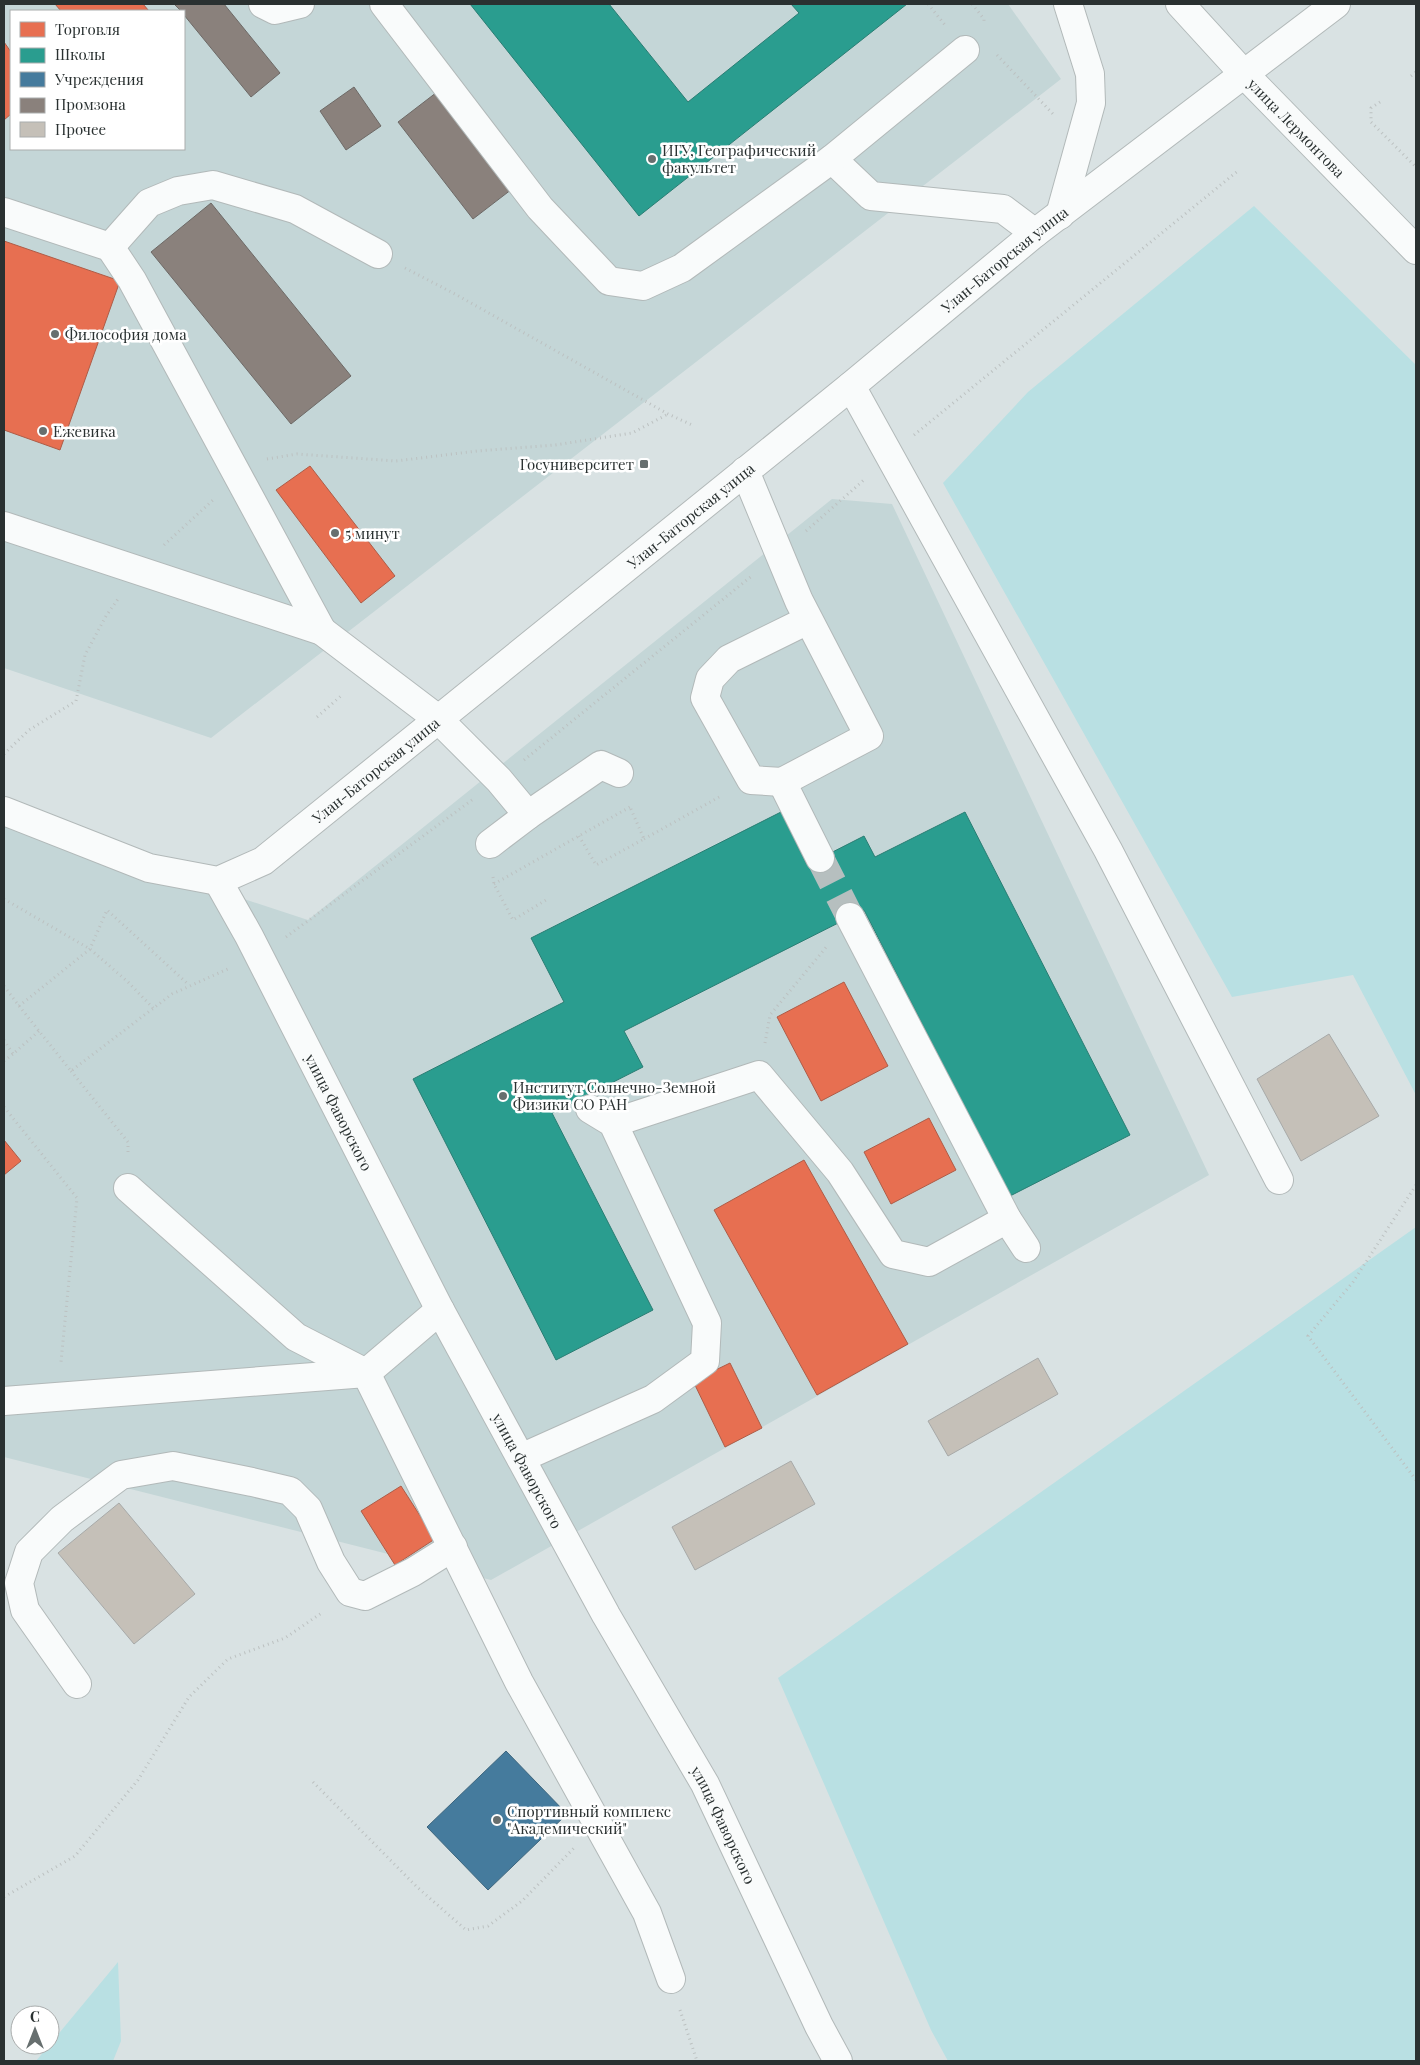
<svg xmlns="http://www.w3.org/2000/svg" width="1420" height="2065" font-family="'Playfair Display',serif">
	<rect width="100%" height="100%" fill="#d9e2e3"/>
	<path fill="#c4d6d7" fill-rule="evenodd" d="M4 4H1008L1061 79 211 738 4 668ZM11 11H184V149H11Z
		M832 499 892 504 1209 1175 491 1580 4 1457V820L308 920Z"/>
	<path fill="#b9e0e3" d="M1254 206 1416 365V1095L1353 975 1232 997 943 483 1028 392Z
		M1416 1227V2061H948L931 2030 778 1678Z
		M118 1962 121 2041 113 2061H36Z"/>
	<path fill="#e76f51" stroke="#ae5c47" d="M55 4H143L149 11H61Z
		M4 42 11 52V114L4 120Z
		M4 241 120 281 60 450 4 430Z
		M310 466 395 576 361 603 276 490Z
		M844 982 888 1066 821 1101 777 1017Z
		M929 1118 956 1170 891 1204 864 1152Z
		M4 1140 21 1161 4 1175Z
		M804 1160 908 1344 817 1395 714 1210Z
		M730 1363 762 1428 725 1447 693 1381Z
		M401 1486 435 1539 395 1565 361 1511Z"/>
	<path fill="#2a9d8f" stroke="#2a7d73" d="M470 4H609L688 102 799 13 791 4H907L639 216Z
		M781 812 807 865 864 836 875 857 965 812 1130 1135 1010 1196 864 910 624 1031 643 1067 552 1113 653 1310 556 1360 413 1079 564 1002 531 938Z"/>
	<path fill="#457b9d" stroke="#3d657d" d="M506 1751 567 1814 488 1890 427 1827Z"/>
	<path fill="#8a817c" stroke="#6d6966" d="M174 4H224L280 73 251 97 184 15V11H181Z
		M354 87 381 126 346 150 320 111Z
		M441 89 516 186 473 219 398 122Z
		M211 203 351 376 291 424 151 252Z"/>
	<path fill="#c5c0b8" stroke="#a7a9a8" d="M1329 1034 1379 1116 1301 1161 1257 1079Z
		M1038 1358 1058 1394 948 1456 928 1421Z
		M791 1461 815 1504 695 1570 672 1527Z
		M119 1503 195 1594 134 1644 58 1553Z"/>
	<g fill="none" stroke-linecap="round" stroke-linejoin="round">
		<path stroke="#b6bfbf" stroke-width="28" stroke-dasharray="28 14" stroke-linecap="butt" d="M820 858 850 917"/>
		<defs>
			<g id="minor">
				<path d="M263 4 275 10 300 4"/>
				<path d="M384 4 540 208 609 281 643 286 682 268 832 159 871 196 1003 209 1035 233"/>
				<path d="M832 159 965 50"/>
				<path d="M4 212 110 247 132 280 322 631"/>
				<path d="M110 247 149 203 178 191 213 185 295 209 378 254"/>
				<path d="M851 386 1108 850 1279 1180"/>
				<path d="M745 471 799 601 869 736 782 782 820 858"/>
				<path d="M4 526 322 631 438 719 499 780 528 815 601 765 619 773"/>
				<path d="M782 782 751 780 705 698 710 679 729 659 808 620"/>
				<path id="s1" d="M4 811 149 868 218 881 263 861 851 386 1035 233 1336 4"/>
				<path d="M490 844 528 815"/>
				<path id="s2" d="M218 881 249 936 440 1310 606 1615 705 1784 819 2026 838 2061"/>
				<path d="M850 917 1007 1219 1026 1248"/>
				<path d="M613 1123 759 1075 840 1172 893 1254 929 1262 1007 1219"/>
				<path d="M128 1188 296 1337 366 1373 519 1682 647 1913 671 1979"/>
				<path d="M4 1401 366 1373 440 1310"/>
				<path d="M521 1458 653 1399 705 1361 707 1323 613 1123 590 1109"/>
				<path d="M77 1684 25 1610 19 1583 29 1552 62 1519 121 1475 173 1466 252 1482 290 1491 308 1509 331 1562 350 1592 365 1596 413 1572 453 1547"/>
			</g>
			<g id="major">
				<path id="s3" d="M1180 4 1244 74 1416 250"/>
				<path d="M1060 215 1091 103 1090 74 1068 4"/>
			</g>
		</defs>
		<use href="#minor" stroke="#b2b9b9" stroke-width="30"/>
		<use href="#major" stroke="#b2b9b9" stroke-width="30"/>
		<path stroke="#bcc1c1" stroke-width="3" stroke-dasharray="1 4" stroke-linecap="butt" d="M928 4 945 25
			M972 4 984 19V22
			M997 55 1053 114
			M1411 76 1416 72
			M1380 102 1371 108V122L1416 167
			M405 268 455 294 668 414 692 425
			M914 435 1239 170
			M267 459 297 454 396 461 477 451 555 445 632 433 668 414
			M806 531 865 479
			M164 545 213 500
			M317 717 342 695
			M4 754 29 730 76 701 85 655 106 616 118 599
			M524 760 753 575
			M579 836 596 865 644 839 630 807
			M644 839 721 796
			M493 877 494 884 513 920 546 900
			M494 884 630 807V805
			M4 899 90 949 128 982 153 1008
			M286 937 472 800
			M4 986 19 1006 90 949 107 910 189 985
			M19 1006 71 1071 172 994 230 968
			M4 1040 13 1054 39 1031
			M765 1043 770 1015 828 945
			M4 1061 13 1054
			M71 1071 128 1142V1155
			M4 1107 77 1198 61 1362
			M1416 1185 1353 1282 1308 1336 1416 1480
			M313 1782 417 1887 466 1930 488 1926 522 1901 574 1848
			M4 1897 75 1856 138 1780 189 1697 228 1659 285 1638 323 1612
			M680 2010 697 2061"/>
		<use href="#minor" stroke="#f9fbfb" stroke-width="28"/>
		<use href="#major" stroke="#f9fbfb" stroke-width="28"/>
	</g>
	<g fill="#676f6f" stroke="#fff" stroke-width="2">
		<circle cx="652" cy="159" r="5"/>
		<circle cx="55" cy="334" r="5"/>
		<circle cx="43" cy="431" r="5"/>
		<rect x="639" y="459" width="10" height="10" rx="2.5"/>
		<circle cx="335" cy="533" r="5"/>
		<circle cx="503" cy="1096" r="5"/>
		<circle cx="497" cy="1820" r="5"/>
	</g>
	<g text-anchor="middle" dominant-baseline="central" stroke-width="5" stroke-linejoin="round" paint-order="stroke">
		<g font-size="15" fill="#2a3131" stroke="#fff">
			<text stroke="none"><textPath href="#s3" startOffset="170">улица Лермонтова</textPath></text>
			<text stroke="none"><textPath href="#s1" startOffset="1230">Улан-Баторская улица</textPath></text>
			<text stroke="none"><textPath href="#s1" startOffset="825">Улан-Баторская улица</textPath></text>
			<text stroke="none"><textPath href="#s1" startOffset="420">Улан-Баторская улица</textPath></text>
			<text stroke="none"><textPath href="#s2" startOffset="261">улица Фаворского</textPath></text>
			<text stroke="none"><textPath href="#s2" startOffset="666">улица Фаворского</textPath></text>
			<text stroke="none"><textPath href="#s2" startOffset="1071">улица Фаворского</textPath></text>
		</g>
		<g font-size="15" fill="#2a3131" stroke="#fff" text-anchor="start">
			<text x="662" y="150">ИГУ, Географический<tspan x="662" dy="17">факультет</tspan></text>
			<text x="65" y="334">Философия дома</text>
			<text x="53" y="431">Ежевика</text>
			<text x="634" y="464" text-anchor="end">Госуниверситет</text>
			<text x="345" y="533">5 минут</text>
			<text x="513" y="1087">Институт Солнечно-Земной<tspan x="513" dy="17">Физики СО РАН</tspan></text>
			<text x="507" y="1811">Спортивный комплекс<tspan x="507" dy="17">"Академический"</tspan></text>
		</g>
	</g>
	<rect width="1420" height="2065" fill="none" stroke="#2a3131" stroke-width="10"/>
	<rect x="10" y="10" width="175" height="140" fill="#ffffff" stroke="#aaadad"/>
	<rect x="20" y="22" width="25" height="15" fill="#e76f51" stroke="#aaadad"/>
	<text x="55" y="35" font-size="15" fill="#2a3131">Торговля</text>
	<rect x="20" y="48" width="25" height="15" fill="#2a9d8f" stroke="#aaadad"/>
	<text x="55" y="60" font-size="15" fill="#2a3131">Школы</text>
	<rect x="20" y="72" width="25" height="15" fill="#457b9d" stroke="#aaadad"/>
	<text x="55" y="85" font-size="15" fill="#2a3131">Учреждения</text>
	<rect x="20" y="98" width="25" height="15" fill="#8a817c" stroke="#aaadad"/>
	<text x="55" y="110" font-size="15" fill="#2a3131">Промзона</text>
	<rect x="20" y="122" width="25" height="15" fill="#c5c0b8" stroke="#aaadad"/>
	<text x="55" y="135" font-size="15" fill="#2a3131">Прочее</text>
	<g transform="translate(35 2030)"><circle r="24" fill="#ffffff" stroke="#aaadad"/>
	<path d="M0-4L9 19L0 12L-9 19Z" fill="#676f6f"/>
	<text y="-8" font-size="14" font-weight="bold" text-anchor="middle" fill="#2a3131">С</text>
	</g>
</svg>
